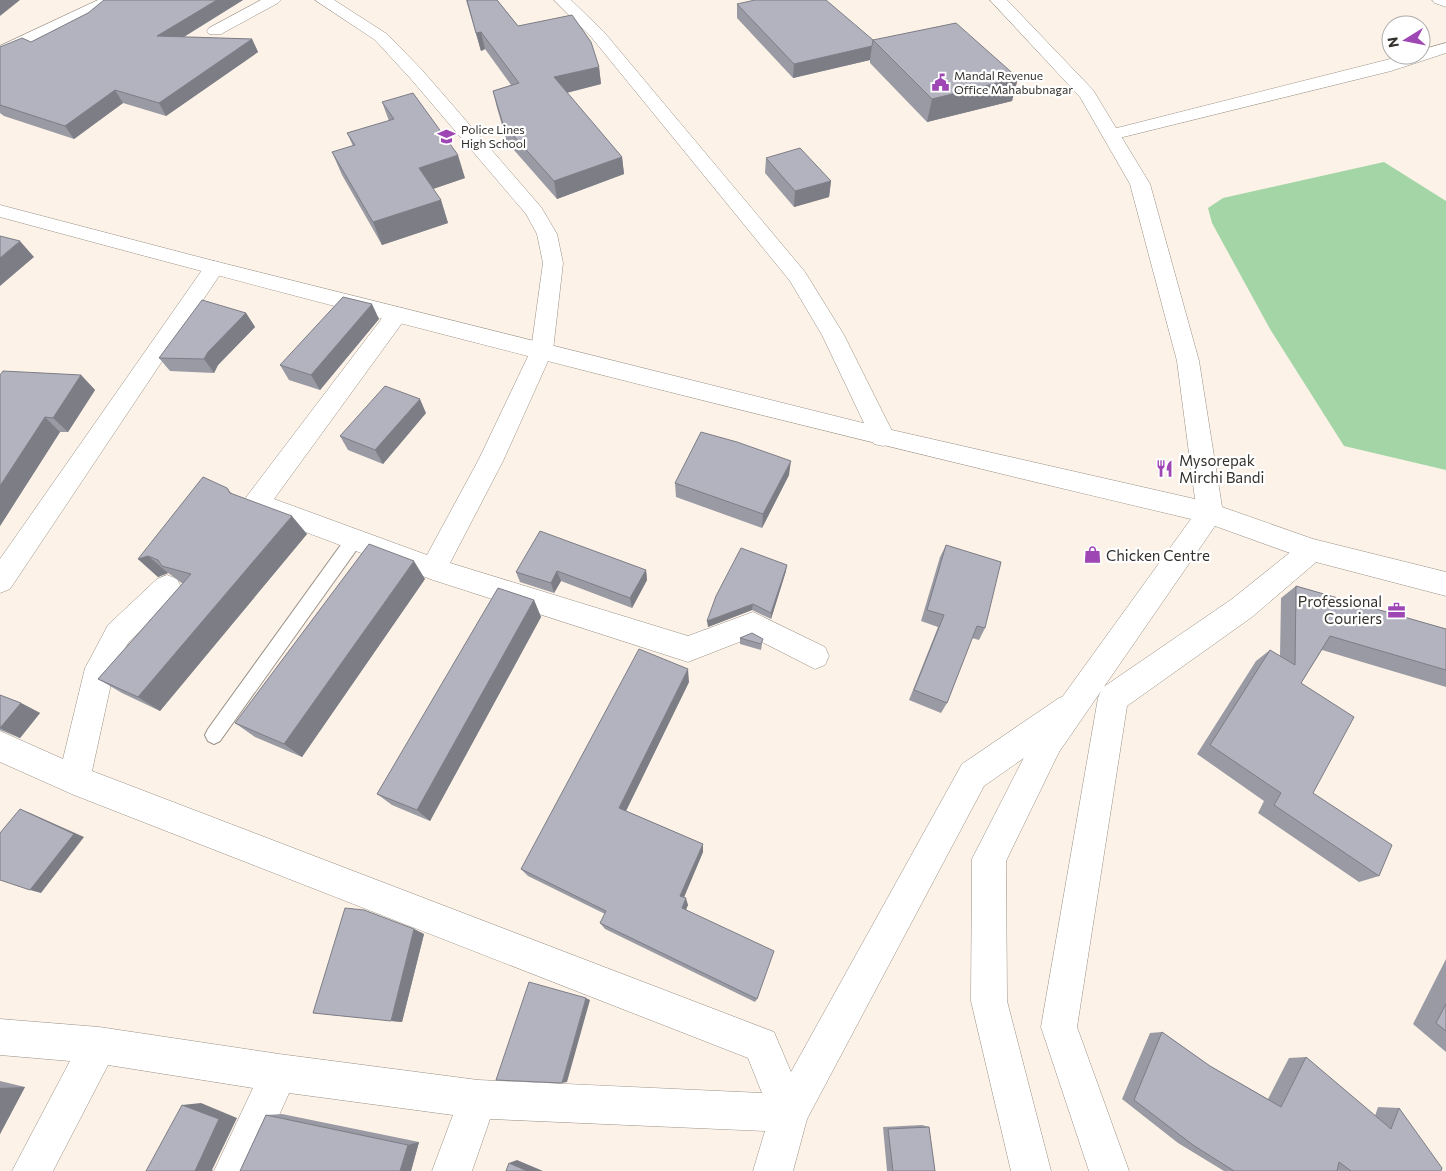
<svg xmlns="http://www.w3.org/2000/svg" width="1446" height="1171" font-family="Commissioner,sans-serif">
	<rect width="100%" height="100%" fill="#fcf2e7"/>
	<path fill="#a4d5a6" d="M1384 162 1446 201V470L1344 446 1270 329 1212 223 1208 208 1223 198Z"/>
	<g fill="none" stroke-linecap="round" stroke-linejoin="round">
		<defs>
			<path id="lane" d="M354 534 360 535 362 540 360 545 220 741 214 744 208 741 205 735 208 729 348 535Z"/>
			<path id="street" d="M261 0H281L278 3 221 34H209L207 31 209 28Z
				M315 0H334L387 34 422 70 541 207 557 234 563 263 553 350 503 461 450 563 688 636 753 612 825 647 829 656 825 665 815 669 752 637 688 662 433 580 247 510 243 503 247 496 389 309 397 307 405 309 408 314 405 319 274 499 427 555 479 459 531 350 543 263 537 234 526 214 410 78 375 40Z
				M554 0H571L604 32 805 272 844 335 895 437 892 444 883 446 874 444 822 335 790 281 592 38Z
				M1432 0H1446V7L1435 3Z
				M1446 43V53L1391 71 1111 140 1105 139 1102 135 1105 131 1406 55H1421V50Z
				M214 261 221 263 224 268 221 273 10 589 0 593V559L207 263Z
				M1312 539 1321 542 1325 550 1321 558 1252 617 1127 706 1077 1027 1129 1171H1089L1041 1027 1098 698 1102 688 1232 599 1303 542Z
				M167 575 177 579 181 587 177 595 128 643 114 670 92 771 774 1032 791 1072 962 764 1059 698 1070 694 1081 698 1085 708 1081 718 984 786 807 1119 793 1171H753L765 1131 490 1119 472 1171H432L453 1115 289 1093 254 1171H214L253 1088 108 1065 53 1171H12L70 1061 0 1055V1019L99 1027 279 1054 478 1080 762 1093 748 1058 74 795 0 762V731L63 759 85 668 90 659 108 625 157 579Z"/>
			<path id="secondary" d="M98 0H118L115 3 0 57V46Z
				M990 0H1007L1093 90 1150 184 1199 361 1222 507 1313 539 1446 572V596L1312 561 1215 526 1059 752 1006 861 1007 1001 1051 1171H1011L971 1001 972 859 1037 732 1191 519C792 425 395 324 0 217V205L214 261 883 428 1195 499 1177 361 1130 184 1080 97Z"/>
		</defs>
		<use href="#lane" stroke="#999086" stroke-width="2"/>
		<use href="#street" stroke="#999086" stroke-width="1"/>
		<use href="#secondary" stroke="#999086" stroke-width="1"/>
		<use href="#lane" fill="#fff" fill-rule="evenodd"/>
		<use href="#street" fill="#fff" fill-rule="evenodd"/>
		<use href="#secondary" fill="#fff" fill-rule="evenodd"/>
	</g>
	<path fill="#999aa4" d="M118 0H243L184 37 252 39 258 52 166 116 123 103 74 139 4 116 0 113V47L31 42Z
		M466 0H497L518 26 599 67 601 84 567 93 622 157 624 174 557 199 507 142 497 108 493 91 511 85 485 49 481 51Z
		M737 4 1018 78 1012 101 927 122 870 63V60L793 78 737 18Z
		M382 102 465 178 433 189 441 200 448 223 382 245 342 175 332 152 353 146 347 133 389 121Z
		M766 158 831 181 829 197 794 207 765 173Z
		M246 313 255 327 218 365 214 373 170 371 159 358Z
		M379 319 320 390 289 380 280 365Z
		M0 375H81L95 390 68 432H60L0 526Z
		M426 413 383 464 348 450 340 436Z
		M789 475 762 528 676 497 675 483Z
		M227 488 232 494 307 534 160 711 122 693 98 679 183 584 171 575 168 573 158 577 138 559Z
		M946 545 985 628 979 640 972 638 947 703 941 713 909 700 938 627 921 621 940 557Z
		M646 570 647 580 632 608 561 581 554 593 520 582 516 572Z
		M786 571 771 619 752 610 708 627Z
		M425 579 302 757 255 737 235 723Z
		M1296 586 1446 629V687L1322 650 1301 683 1313 793 1379 876 1359 882 1258 813 1264 801 1197 754 1256 661 1270 650 1280 656 1281 598Z
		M534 600 541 617 430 821 392 805 377 794Z
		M740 638 762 644 761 650 740 644Z
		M689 682 626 811 703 844V852L684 897 688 905 686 909 757 999 755 1002 605 929 600 923 605 914 528 876 521 869Z
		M0 695 21 703 40 713 20 738 0 730Z
		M414 929 424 934 402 1022 313 1013Z
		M1446 959V1052L1413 1024Z
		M1162 1032 1210 1066 1268 1099 1289 1058 1306 1057 1375 1116 1378 1107 1399 1108 1441 1171H1224L1178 1143 1122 1099 1150 1033Z
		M0 1081 25 1087 0 1134Z
		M282 1114 419 1142 411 1171H240L266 1115Z
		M922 1125 929 1127 935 1171H887L883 1127Z"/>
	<path fill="#7d7d86" d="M0 0H20L0 16Z
		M217 0H243L164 49 157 36Z
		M481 32 485 49 481 51 476 33Z
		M252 39 258 52 166 116 159 103Z
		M872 46 870 60 793 78 794 64Z
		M599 67 601 84 557 95 554 77Z
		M1018 78 1012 101 927 122 932 99Z
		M115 90 123 103 74 139 65 126Z
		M458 155 465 178 427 191 419 168Z
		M622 157 624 174 557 199 554 181Z
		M831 181 829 197 794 207 795 191Z
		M441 200 448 223 382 245 373 222Z
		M20 241 34 257 0 286V258Z
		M372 304 379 319 320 390 311 375Z
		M246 313 255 327 218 365 214 373 204 359 208 352Z
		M81 375 95 390 68 432 53 418Z
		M420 399 426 413 383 464 375 450Z
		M45 417 60 432 0 526V486Z
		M791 461 789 475 762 528 763 514Z
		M292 516 307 534 160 711 138 697Z
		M148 556 168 573 158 577 138 559Z
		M414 561 425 579 302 757 284 744Z
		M787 565 786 571 771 619V613Z
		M646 570 647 580 632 608 630 598Z
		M557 571 561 581 554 593 551 583Z
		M534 600 541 617 430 821 417 810Z
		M753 604 752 610 708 627 707 621Z
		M688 669 689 682 623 817 619 808Z
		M21 703 40 713 20 738 0 728Z
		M20 809 30 813 84 837 41 893 30 890Z
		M703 844V852L682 902 680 896Z
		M686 898 688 905 684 914 682 908Z
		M414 929 424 934 402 1022 391 1021Z
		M586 998 590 1000 567 1082 562 1083Z
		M25 1087 0 1134V1088Z
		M201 1103 237 1118 212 1170 213 1171H195L182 1105Z
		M419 1142 411 1171H400L408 1145Z
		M517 1160 543 1171H527L509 1163Z"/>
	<path fill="#b2b3bf" stroke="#7d7d86" d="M104 0H217L157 36 252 39 159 103 115 90 65 126 0 105V47L22 38 31 42 88 13Z
		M467 0H497L518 26 572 15 591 42 599 67 554 77 622 157 554 181 503 124 493 91 519 83 481 32 476 33Z
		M755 0H826L873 40 872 46 794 64 737 4Z
		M956 23 1018 78 932 99 873 40Z
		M413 93 458 155 419 168 441 200 373 222 332 152 355 145 347 133 394 119 382 102Z
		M800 148 831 181 795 191 766 158Z
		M0 236 20 241 0 258Z
		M343 297 372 304 311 375 280 365Z
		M202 300 246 313 208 352 204 359 159 358Z
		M3 371 81 375 53 418 45 417 0 486V375Z
		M385 386 420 399 375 450 340 436Z
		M701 432 737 442 791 461 763 514 675 483Z
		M203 477 227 488 230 493 292 516 138 697 98 679 191 574 162 566 158 560 148 556 138 559Z
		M540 531 646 570 630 598 557 571 551 583 516 572Z
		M369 544 414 561 284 744 235 723Z
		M946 545 1001 562 985 628 977 626 947 703 914 690 944 615 927 610Z
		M741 548 787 565 771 613 753 604 707 621 716 596Z
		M1296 586 1446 629V670L1330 636 1301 683 1354 717 1313 793 1392 845 1379 876 1274 805 1281 793 1210 745 1270 650 1295 665Z
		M498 588 534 600 417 810 377 794Z
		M752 633 763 639 761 644 740 638Z
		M639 649 688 669 619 808 703 844 680 896 686 898 682 908 774 951 757 999 600 923 606 911 521 869Z
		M0 695 21 703 0 728Z
		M20 809 74 834 30 890 0 880V833Z
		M345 908 364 910 414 929 391 1021 313 1013Z
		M529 982 586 998 562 1083 496 1080Z
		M1446 1004V1031L1436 1023Z
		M1162 1032 1210 1066 1281 1107 1306 1057 1391 1129 1399 1108 1442 1168 1441 1171H1351L1339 1162 1337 1171H1234L1193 1145 1134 1100Z
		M182 1105 219 1119 195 1171H146Z
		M266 1115 408 1145 400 1171H240Z
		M929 1127 935 1171H893L888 1129Z
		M509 1163 527 1171H506Z"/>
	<defs>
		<symbol id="civic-bare" viewBox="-9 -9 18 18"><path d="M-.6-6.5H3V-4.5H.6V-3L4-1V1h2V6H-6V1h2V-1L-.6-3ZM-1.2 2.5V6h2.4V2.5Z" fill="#9e47b4" stroke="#fff" stroke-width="2.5" paint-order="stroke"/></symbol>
		<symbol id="school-bare" viewBox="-9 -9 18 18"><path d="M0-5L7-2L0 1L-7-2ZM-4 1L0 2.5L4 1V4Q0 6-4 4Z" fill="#9e47b4" stroke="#fff" stroke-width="2.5" paint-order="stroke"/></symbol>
		<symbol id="restaurant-bare" viewBox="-9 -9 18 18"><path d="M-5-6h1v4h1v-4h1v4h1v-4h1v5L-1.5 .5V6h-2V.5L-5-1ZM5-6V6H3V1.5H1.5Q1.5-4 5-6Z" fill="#9e47b4" stroke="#fff" stroke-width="2.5" paint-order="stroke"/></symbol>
		<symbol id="shop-bare" viewBox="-9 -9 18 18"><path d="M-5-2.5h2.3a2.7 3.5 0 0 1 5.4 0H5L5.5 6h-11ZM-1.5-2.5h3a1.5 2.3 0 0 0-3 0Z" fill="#9e47b4" stroke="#fff" stroke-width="2.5" paint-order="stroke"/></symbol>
		<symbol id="office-bare" viewBox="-9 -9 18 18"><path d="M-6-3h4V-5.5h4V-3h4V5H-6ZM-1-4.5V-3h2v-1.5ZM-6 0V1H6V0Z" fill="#9e47b4" stroke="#fff" stroke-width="2.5" paint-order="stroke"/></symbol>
	</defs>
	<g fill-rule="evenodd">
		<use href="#civic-bare" x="928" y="70" width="25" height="25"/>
		<use href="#school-bare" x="434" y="124" width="25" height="25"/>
		<use href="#restaurant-bare" x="1152" y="456" width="25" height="25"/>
		<use href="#shop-bare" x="1080" y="542" width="25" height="25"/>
		<use href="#office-bare" x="1384" y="598" width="25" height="25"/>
	</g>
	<g text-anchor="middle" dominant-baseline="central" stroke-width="4.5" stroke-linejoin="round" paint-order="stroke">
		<g font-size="12" fill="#34302c" stroke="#fff" text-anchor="start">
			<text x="954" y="75">Mandal Revenue<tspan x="954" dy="14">Office Mahabubnagar</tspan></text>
			<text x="461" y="129">Police Lines<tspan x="461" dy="14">High School</tspan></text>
		</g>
		<g font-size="15" fill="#34302c" stroke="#fff" text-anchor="start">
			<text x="1179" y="460">Mysorepak<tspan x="1179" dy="17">Mirchi Bandi</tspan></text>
			<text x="1106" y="555">Chicken Centre</text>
			<text x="1382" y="601" text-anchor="end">Professional<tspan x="1382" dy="17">Couriers</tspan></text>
		</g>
	</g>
	<g transform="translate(1406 40) rotate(260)"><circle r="24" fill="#ffffff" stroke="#aeacab"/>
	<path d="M0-4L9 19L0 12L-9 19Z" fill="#9e47b4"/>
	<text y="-8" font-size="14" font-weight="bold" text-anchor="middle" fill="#34302c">N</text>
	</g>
</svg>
